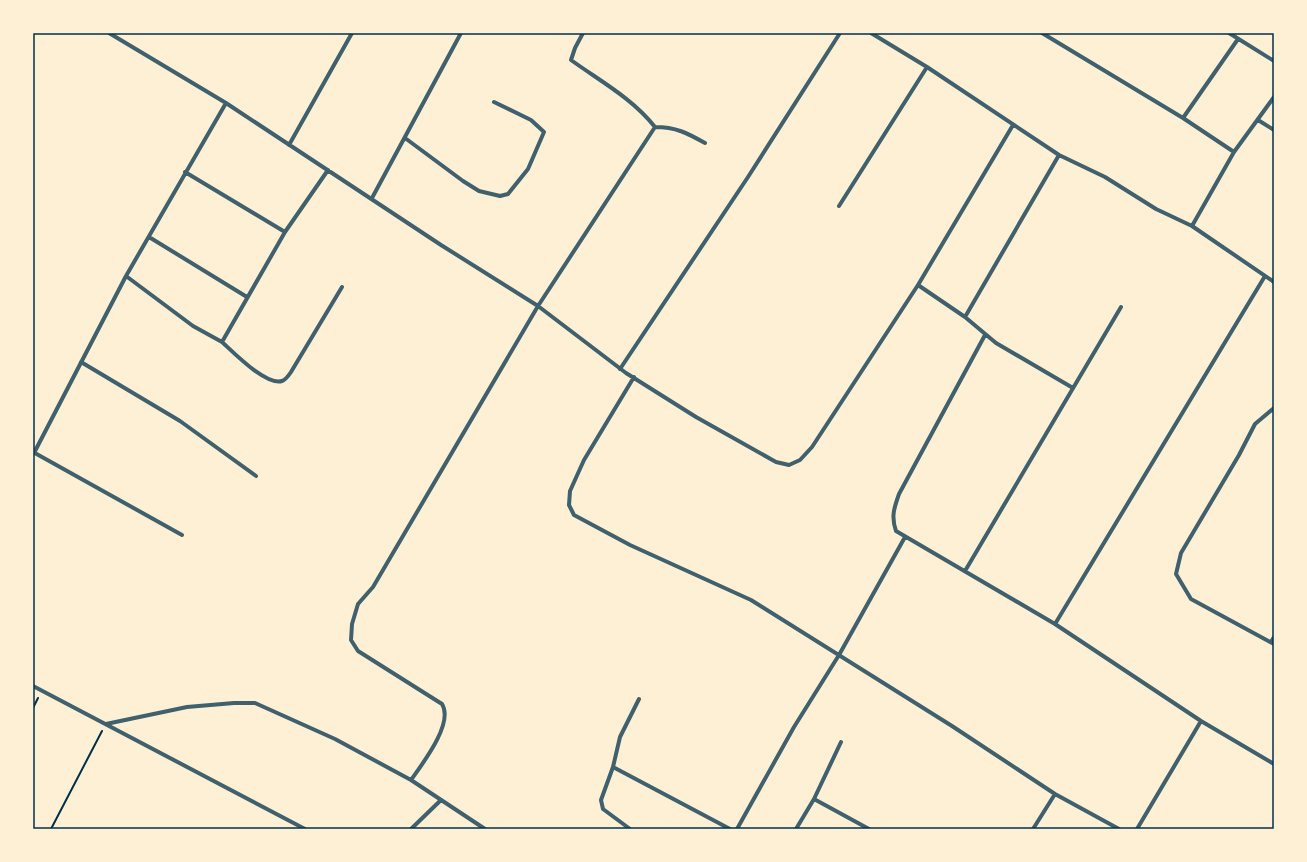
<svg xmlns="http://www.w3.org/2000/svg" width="1307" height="862" font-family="'Alegreya Sans',sans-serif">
	<rect width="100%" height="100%" fill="#fdf0d5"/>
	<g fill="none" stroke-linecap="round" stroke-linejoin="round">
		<path stroke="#003049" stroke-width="2" d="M33 708 38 698
			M51 829 102 731"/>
		<path stroke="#3f606c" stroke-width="4" d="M109 33 226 103 441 245 538 306 626 373 696 417 776 462 789 465 800 460 812 447 918 285 1013 125
			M583 33 575 48 571 60C600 81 632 98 655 127
			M871 33 927 67 1059 155 1105 177 1156 209 1192 226 1274 282
			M1042 33 1183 118 1234 152
			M1229 33 1274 61
			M226 103 126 276 193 326 222 342 285 232 328 170
			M1183 118 1238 39
			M1258 120 1274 130
			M405 138 463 181 479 191 500 196 508 194 528 169 544 132 531 120 494 102
			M289 145 352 33
			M185 172 285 232
			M372 198 461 33
			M839 206 927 67
			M1192 226 1234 152 1274 97
			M149 237 247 297
			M918 285 965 317 996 343 1073 388
			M965 317 1059 155
			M985 335 899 494C894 508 891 517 896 531L1055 624 1201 721 1274 764
			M222 342C233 352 266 386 282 381 285 380 289 375 291 372L342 287
			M81 362 180 421 256 476
			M620 369 748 177 840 33
			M634 377 584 460 570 491 569 505 574 515 630 545 751 600 952 726 1055 794 1119 829
			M1274 408 1255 424 1239 455 1181 553 1176 574 1191 599 1274 644
			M33 452 182 535
			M34 453 126 276
			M965 571 1121 307
			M1055 624 1265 276
			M1271 642 1274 637
			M33 686 305 829
			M106 724 187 707 234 703H255L335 739 411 780C423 763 454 723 442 704L358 651 351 640 352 624 358 604 373 587 538 306 655 127C676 127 687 133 705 143
			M613 767 730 829
			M411 780 485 829
			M814 799 841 742
			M411 829 441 800
			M630 829 603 809 601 800 613 767 620 737 639 699
			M737 829 794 727 839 655 905 537
			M796 829 814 799 869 829
			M1033 829 1055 794
			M1137 829 1201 721"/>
	</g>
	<rect width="1307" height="862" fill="none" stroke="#fdf0d5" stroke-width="68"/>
	<rect x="34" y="34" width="1239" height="794" fill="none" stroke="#003049" stroke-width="1.5"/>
</svg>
